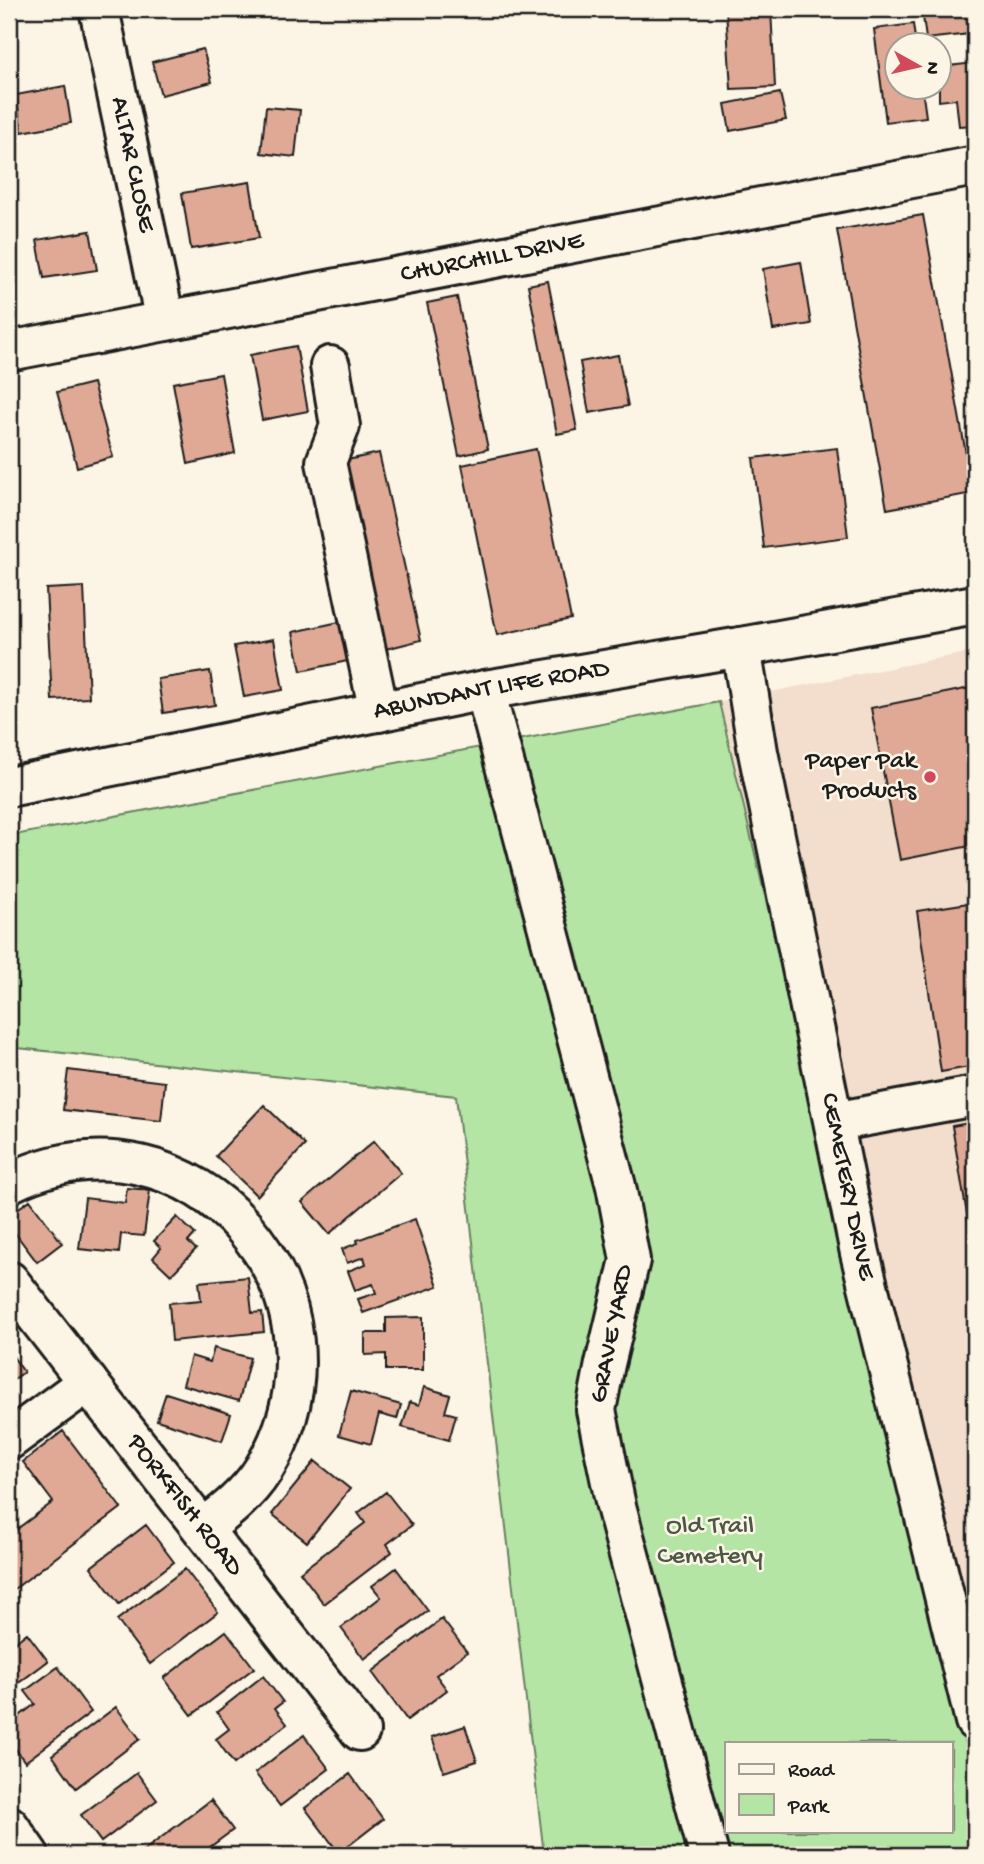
<svg xmlns="http://www.w3.org/2000/svg" width="984" height="1864" font-family="'Gochi Hand',sans-serif">
	<rect width="100%" height="100%" fill="#fcf5e5"/>
	<filter id="ink" filterUnits="userSpaceOnUse"><feTurbulence type="fractalNoise" baseFrequency=".0143" numOctaves="2"/><feDisplacementMap in="SourceGraphic" scale="14" xChannelSelector="R" yChannelSelector="G"/><feConvolveMatrix kernelMatrix="1 2 1 2 8 2 1 2 1" color-interpolation-filters="sRGB"/></filter>
	<g filter="url(#ink)">
		<path fill="#f3decd" d="M975 651V1781L720 702Z"/>
		<path fill="#b4e5a5" stroke="#688060" stroke-width="2" fill-rule="evenodd" d="M719 702 975 1782V1855H544L456 1096 9 1047V836ZM727 1743H951V1831H727Z"/>
		<path fill="#dfa995" stroke="#1c1c1c" stroke-width="2" d="M726 9H771L775 87 731 89Z
			M922 9H966L969 34 926 39Z
			M913 24 916 46H897V88H922L926 117 886 122 874 29Z
			M203 49 212 82 161 95 152 62Z
			M975 63V125L959 126 956 99 939 101V67Z
			M65 86 71 123 22 132 16 95Z
			M780 93 786 120 730 131 725 104Z
			M266 107 300 110 295 157 261 153Z
			M250 182 259 238 191 249 182 193Z
			M923 215 973 493 887 509 837 230Z
			M90 231 97 270 44 278 37 240Z
			M801 262 811 324 773 330 763 269Z
			M548 281 577 430 557 434 528 285Z
			M457 297 488 449 459 456 427 303Z
			M296 346 308 411 262 420 250 355Z
			M618 355 628 406 589 413 580 362Z
			M221 374 235 453 188 464 173 383Z
			M93 383 113 457 77 467 57 392Z
			M837 448 848 537 764 548 753 458Z
			M536 449 571 619 497 635 462 465Z
			M379 453 421 640 378 651 334 463Z
			M84 587 89 698 52 700 46 589Z
			M344 621 352 660 301 671 293 632Z
			M274 639 283 690 244 697 234 646Z
			M210 671 215 705 163 713 158 679Z
			M975 687V845L900 860 871 708Z
			M975 902V1066L941 1072 917 911Z
			M68 1070 165 1082 161 1121 63 1110Z
			M264 1105 305 1145 257 1196 216 1156Z
			M975 1122V1256H974L952 1126Z
			M374 1141 401 1173 329 1234 302 1202Z
			M127 1188 150 1190 144 1236 121 1234 119 1253 79 1249 85 1198 125 1203Z
			M30 1200 62 1243 37 1262 9 1225V1215Z
			M177 1217 195 1234 188 1242 196 1249 171 1275 153 1258 161 1248 154 1241Z
			M415 1219 438 1286 363 1313 358 1299 376 1293 373 1284 355 1290 348 1271 366 1264 364 1257 347 1263 342 1249 358 1243 357 1240Z
			M248 1277 252 1313 262 1312 264 1332 172 1341 169 1303 201 1300 199 1282Z
			M423 1317V1370H386V1354L365 1355V1333H386V1318Z
			M214 1348 250 1358 239 1401 183 1385 191 1356 210 1362Z
			M9 1351 24 1372 9 1383Z
			M424 1387 450 1395 445 1412 456 1415 449 1440 402 1427 410 1402 419 1405Z
			M351 1391 401 1405 397 1419 379 1414 371 1444 339 1435Z
			M166 1393 231 1414 222 1441 157 1420Z
			M63 1431 121 1508 9 1593V1535L53 1502 23 1462Z
			M315 1461 350 1489 307 1542 272 1514Z
			M386 1492 412 1525 387 1544 392 1552 324 1604 300 1572 365 1523 358 1513Z
			M146 1525 174 1562 119 1604 91 1567Z
			M396 1568 428 1611 364 1659 341 1628 381 1597 372 1586Z
			M185 1569 218 1612 150 1664 117 1620Z
			M442 1619 467 1652 436 1675 447 1690 407 1720 372 1672Z
			M226 1631 254 1668 192 1715 164 1678Z
			M27 1633 48 1661 12 1688 9 1684V1647Z
			M58 1667 91 1712 25 1762 9 1740V1724L35 1704 25 1691Z
			M263 1676 283 1702 275 1708 287 1724 234 1764 216 1739 229 1729 217 1712Z
			M116 1707 140 1739 76 1788 52 1755Z
			M465 1726 477 1761 444 1772 432 1737Z
			M304 1735 329 1769 280 1806 255 1773Z
			M137 1773 157 1800 101 1842 81 1815Z
			M350 1774 383 1819 339 1853 305 1808Z
			M211 1800 233 1830 199 1855H138Z"/>
		<g fill="none" stroke-linecap="round" stroke-linejoin="round">
			<defs>
				<g id="minor">
					<path id="s1" d="M99 9 165 321"/>
					<path id="s2" d="M9 351 975 166"/>
					<path d="M330 366 340 426 326 462 379 712"/>
					<path id="s3" d="M741 647 758 752 860 1253 975 1721"/>
					<path d="M485 690 616 1186 630 1260 605 1364 596 1410 616 1506 709 1855"/>
					<path id="s4" d="M9 787 485 690 741 647 975 605"/>
					<path d="M834 1122 975 1096"/>
					<path d="M9 1183C192 1092 369 1298 263 1470 248 1494 225 1512 203 1529"/>
					<path id="s5" d="M9 1281 360 1731"/>
					<path d="M9 1440 88 1382"/>
				</g>
				<path id="major" d="M9 1826 29 1855"/>
			</defs>
			<use href="#minor" stroke="#1c1c1c" stroke-width="44"/>
			<use href="#major" stroke="#1c1c1c" stroke-width="44"/>
			<use href="#minor" stroke="#fcf5e5" stroke-width="38"/>
			<use href="#major" stroke="#fcf5e5" stroke-width="38"/>
		</g>
	</g>
	<circle fill="#d1495b" stroke="#fcf5e5" stroke-width="2.5" cx="930" cy="777" r="7"/>
	<g text-anchor="middle" dominant-baseline="central" stroke-width="5" stroke-linejoin="round" paint-order="stroke">
		<g font-size="26" fill="#1c1c1c" stroke="#fcf5e5">
			<text stroke="none"><textPath href="#s1" startOffset="159">ALTAR CLOSE</textPath></text>
			<text stroke="none"><textPath href="#s2" startOffset="492">CHURCHILL DRIVE</textPath></text>
			<text stroke="none"><textPath href="#s4" startOffset="492">ABUNDANT LIFE ROAD</textPath></text>
			<text stroke="none"><textPath href="#s3" startOffset="550">CEMETERY DRIVE</textPath></text>
			<text transform="translate(613 1334) rotate(-79)">GRAVE YARD</text>
			<text stroke="none"><textPath href="#s5" startOffset="285">PORKFISH ROAD</textPath></text>
		</g>
		<g font-size="26" fill="#1c1c1c" stroke="#fcf5e5" text-anchor="end">
			<text x="916" y="762">Paper Pak<tspan x="916" dy="30">Products</tspan></text>
		</g>
		<g font-size="26" fill="#4a5845" stroke="#fcf5e5">
			<text x="710" y="1527">Old Trail<tspan x="710" dy="30">Cemetery</tspan></text>
		</g>
	</g>
	<rect width="984" height="1864" fill="none" stroke="#fcf5e5" stroke-width="35"/>
	<rect x="18" y="18" width="949" height="1829" fill="none" stroke="#1c1c1c" stroke-width="2.5" filter="url(#ink)"/>
	<rect x="725" y="1742" width="228" height="91" fill="#fcf5e5" stroke="#a29e95" stroke-width="2"/>
	<rect x="739" y="1764" width="35" height="10" fill="#fcf5e5" stroke="#a29e95" stroke-width="2"/>
	<text x="788" y="1776" font-size="21" fill="#1c1c1c">Road</text>
	<rect x="739" y="1794" width="35" height="21" fill="#b4e5a5" stroke="#a29e95" stroke-width="2"/>
	<text x="788" y="1812" font-size="21" fill="#1c1c1c">Park</text>
	<g transform="translate(918 66) rotate(98)"><circle r="33" fill="#fcf5e5" stroke="#a29e95" stroke-width="2"/>
	<path d="M0-5L12 26L0 18L-12 26Z" fill="#d1495b"/>
	<text y="-10" font-size="19" font-weight="bold" text-anchor="middle" fill="#1c1c1c">N</text>
	</g>
</svg>
